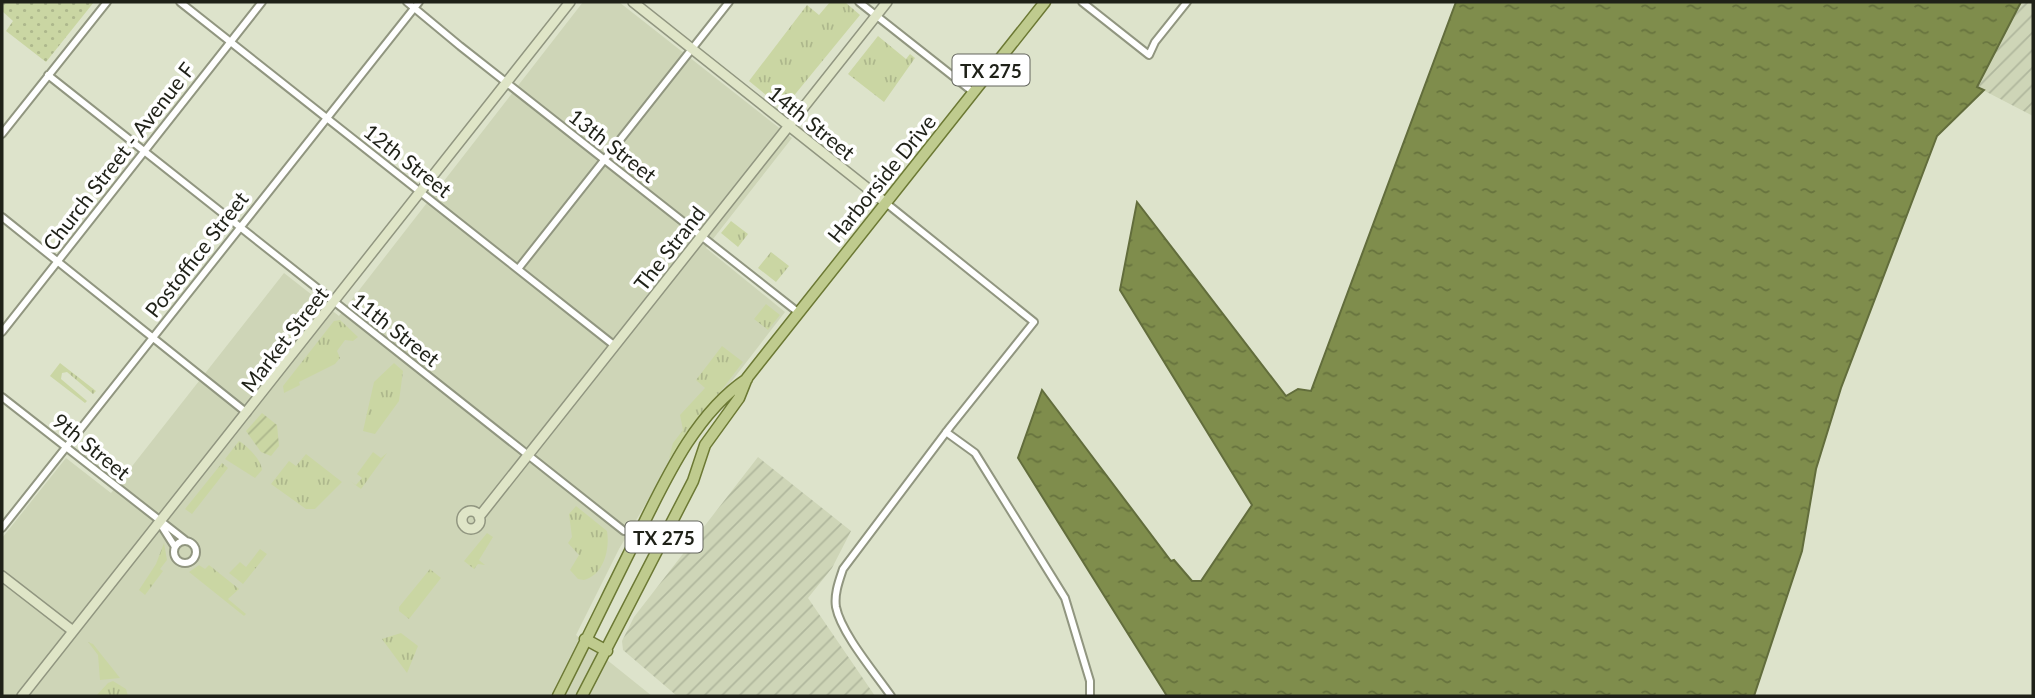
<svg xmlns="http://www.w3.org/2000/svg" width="2035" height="698" font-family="Lato,sans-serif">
	<defs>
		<pattern id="industrial-furrows" width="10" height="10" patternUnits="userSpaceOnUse" patternTransform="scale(1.75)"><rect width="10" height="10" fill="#ced5b7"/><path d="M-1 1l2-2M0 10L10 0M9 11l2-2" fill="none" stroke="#b0b79d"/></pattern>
		<pattern id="grass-tufts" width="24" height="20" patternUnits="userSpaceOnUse" patternTransform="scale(1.75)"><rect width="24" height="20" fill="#cad6a3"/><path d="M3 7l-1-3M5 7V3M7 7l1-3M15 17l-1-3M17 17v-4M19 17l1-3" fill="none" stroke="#adb78c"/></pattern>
		<pattern id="park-dots" width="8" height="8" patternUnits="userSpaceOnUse" patternTransform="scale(1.75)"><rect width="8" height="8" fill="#cad6a3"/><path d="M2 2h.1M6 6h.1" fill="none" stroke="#adb78c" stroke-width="1.8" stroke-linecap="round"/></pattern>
		<pattern id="garden-furrows" width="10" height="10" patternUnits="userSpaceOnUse" patternTransform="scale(1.75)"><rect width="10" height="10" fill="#cad6a3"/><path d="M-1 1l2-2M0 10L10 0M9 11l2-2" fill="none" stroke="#adb78c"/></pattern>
		<pattern id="water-ripples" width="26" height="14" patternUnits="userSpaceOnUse" patternTransform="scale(1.75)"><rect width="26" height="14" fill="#7f8d4c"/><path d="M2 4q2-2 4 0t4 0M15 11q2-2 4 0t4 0" fill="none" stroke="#67733e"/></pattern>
	</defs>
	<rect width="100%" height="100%" fill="#dde3cb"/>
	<path fill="#ced5b7" d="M583 2H619L792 138 706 248 785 312 674 456 619 549 576 635 652 696H2V538L66 458 111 493 284 273 339 316Z"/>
	<path fill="url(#industrial-furrows)" d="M2021 2H2033V116L1977 87Z
		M758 457 851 531 832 568 808 598 875 696H677L623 650 622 641 634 617Z"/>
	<path fill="url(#grass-tufts)" d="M830 2H845L860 15 783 109 749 81 807 5 819 15Z
		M878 36 906 59 910 54 915 58 884 102 848 74Z
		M731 221 748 234 738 247 721 233Z
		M771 252 789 266 776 282 758 268Z
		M766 304 780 315 768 330 754 319Z
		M340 320 358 337 353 341 345 340 337 351 340 358 335 364 299 382 300 385 284 393 283 386 334 321Z
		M722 346 743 362 669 459 673 443 683 430 680 415 705 388 696 380Z
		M60 363 96 391 93 394 67 372 62 373 61 379 87 401 85 403 50 376Z
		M394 363 403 371 399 401 375 434 363 431 374 382Z
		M239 441C246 445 261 459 262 470L255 478 225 459Z
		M373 452 381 458 387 453 361 489 350 481 356 485 362 478 357 474Z
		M306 454 342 482 315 509H306L271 484 289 461 296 466Z
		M222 463 228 468 192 514 185 509Z
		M576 506 607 531C610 549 604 575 584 580L578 579 570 570 579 555 568 543 572 537 569 514Z
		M487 533 493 537 479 560 485 565 478 564 474 569 464 561Z
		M164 543 167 560 160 569 163 571 145 595 139 590 156 564Z
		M260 549 267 554 243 584 229 573 240 562 246 567Z
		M199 565 205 569 209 565 239 589 228 599 246 614 244 616 189 572Z
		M430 569 441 578 409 619 399 611V607Z
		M401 633 418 646 407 673 382 639Z
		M88 642 93 644 120 678 100 680 98 655Z
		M113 681 126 689 128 696H96L108 683Z"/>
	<path fill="url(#park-dots)" d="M2 2H94L46 62 6 31 13 21 2 11Z"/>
	<path fill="url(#garden-furrows)" d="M262 413 277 425 279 446 271 456 261 452 246 431Z"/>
	<path fill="url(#water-ripples)" stroke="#626d3c" stroke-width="2" d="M1456 2H2021L1977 87 1984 90 1937 136 1841 388 1816 469 1802 551 1754 696H1167L1018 458 1042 390 1171 561 1174 560 1192 581H1201L1252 505 1120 290 1137 202 1286 396 1298 389 1311 391Z"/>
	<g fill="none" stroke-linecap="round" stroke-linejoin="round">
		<defs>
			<path id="street" d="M180 2 615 346
				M407 2 460 46 799 313
				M859 2 973 92
				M1082 2 1149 55 1155 42 1187 2
				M48 75 624 531
				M2 134 107 2
				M886 203 1034 322 950 427 843 569C839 581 834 594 836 607 841 633 875 673 891 696
				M2 217 247 413
				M518 269 729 2
				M2 332 262 2
				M2 397 185 540
				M946 432 975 453 1065 598 1090 681V696
				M161 525 175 547
				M2 528 419 2
				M174 552a11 11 0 1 1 22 0a11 11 0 1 1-22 0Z"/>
			<path id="secondary" d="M633 2 886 203
				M462 520a9 9 0 1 1 18 0a9 9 0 1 1-18 0Z
				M479 517 887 2
				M2 576 73 631
				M22 696 570 2"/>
			<path id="primary" d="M585 639 607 651
				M558 696C584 645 609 593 635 541 663 485 693 415 747 379
				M582 696 693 481 705 445 739 398 747 378 1045 2"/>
		</defs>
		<use href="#street" stroke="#919680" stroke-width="10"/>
		<use href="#secondary" stroke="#919680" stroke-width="12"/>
		<use href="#primary" stroke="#6c7934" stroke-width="13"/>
		<use href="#street" stroke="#fff" stroke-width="6"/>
		<use href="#secondary" stroke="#dfe5c7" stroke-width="9"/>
		<use href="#primary" stroke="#bfcb8e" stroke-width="10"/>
	</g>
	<g text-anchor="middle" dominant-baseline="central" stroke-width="7" stroke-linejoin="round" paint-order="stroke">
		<g fill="#fff" stroke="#62645d" stroke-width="2">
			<rect x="952.5" y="54.5" width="77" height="31" rx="5"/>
			<rect x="625.5" y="521.5" width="77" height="31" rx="5"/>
		</g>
		<g font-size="19" font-weight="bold" fill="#1f2118">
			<text x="991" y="70">TX 275</text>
			<text x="664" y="537">TX 275</text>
		</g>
		<g font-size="21" fill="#1f2118" stroke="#fff">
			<text transform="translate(812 122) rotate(39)">14th Street</text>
			<text transform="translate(613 145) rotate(38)">13th Street</text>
			<text transform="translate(118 156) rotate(-52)">Church Street - Avenue F</text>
			<text transform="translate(408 160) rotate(38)">12th Street</text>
			<text transform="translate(881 178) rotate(-51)">Harborside Drive</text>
			<text transform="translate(669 248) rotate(-52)">The Strand</text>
			<text transform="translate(196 254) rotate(-52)">Postoffice Street</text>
			<text transform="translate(396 329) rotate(38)">11th Street</text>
			<text transform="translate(284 339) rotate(-52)">Market Street</text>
			<text transform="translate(92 446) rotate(39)">9th Street</text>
		</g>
	</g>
	<rect width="2035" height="698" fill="none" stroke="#1f2118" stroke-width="7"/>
</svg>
